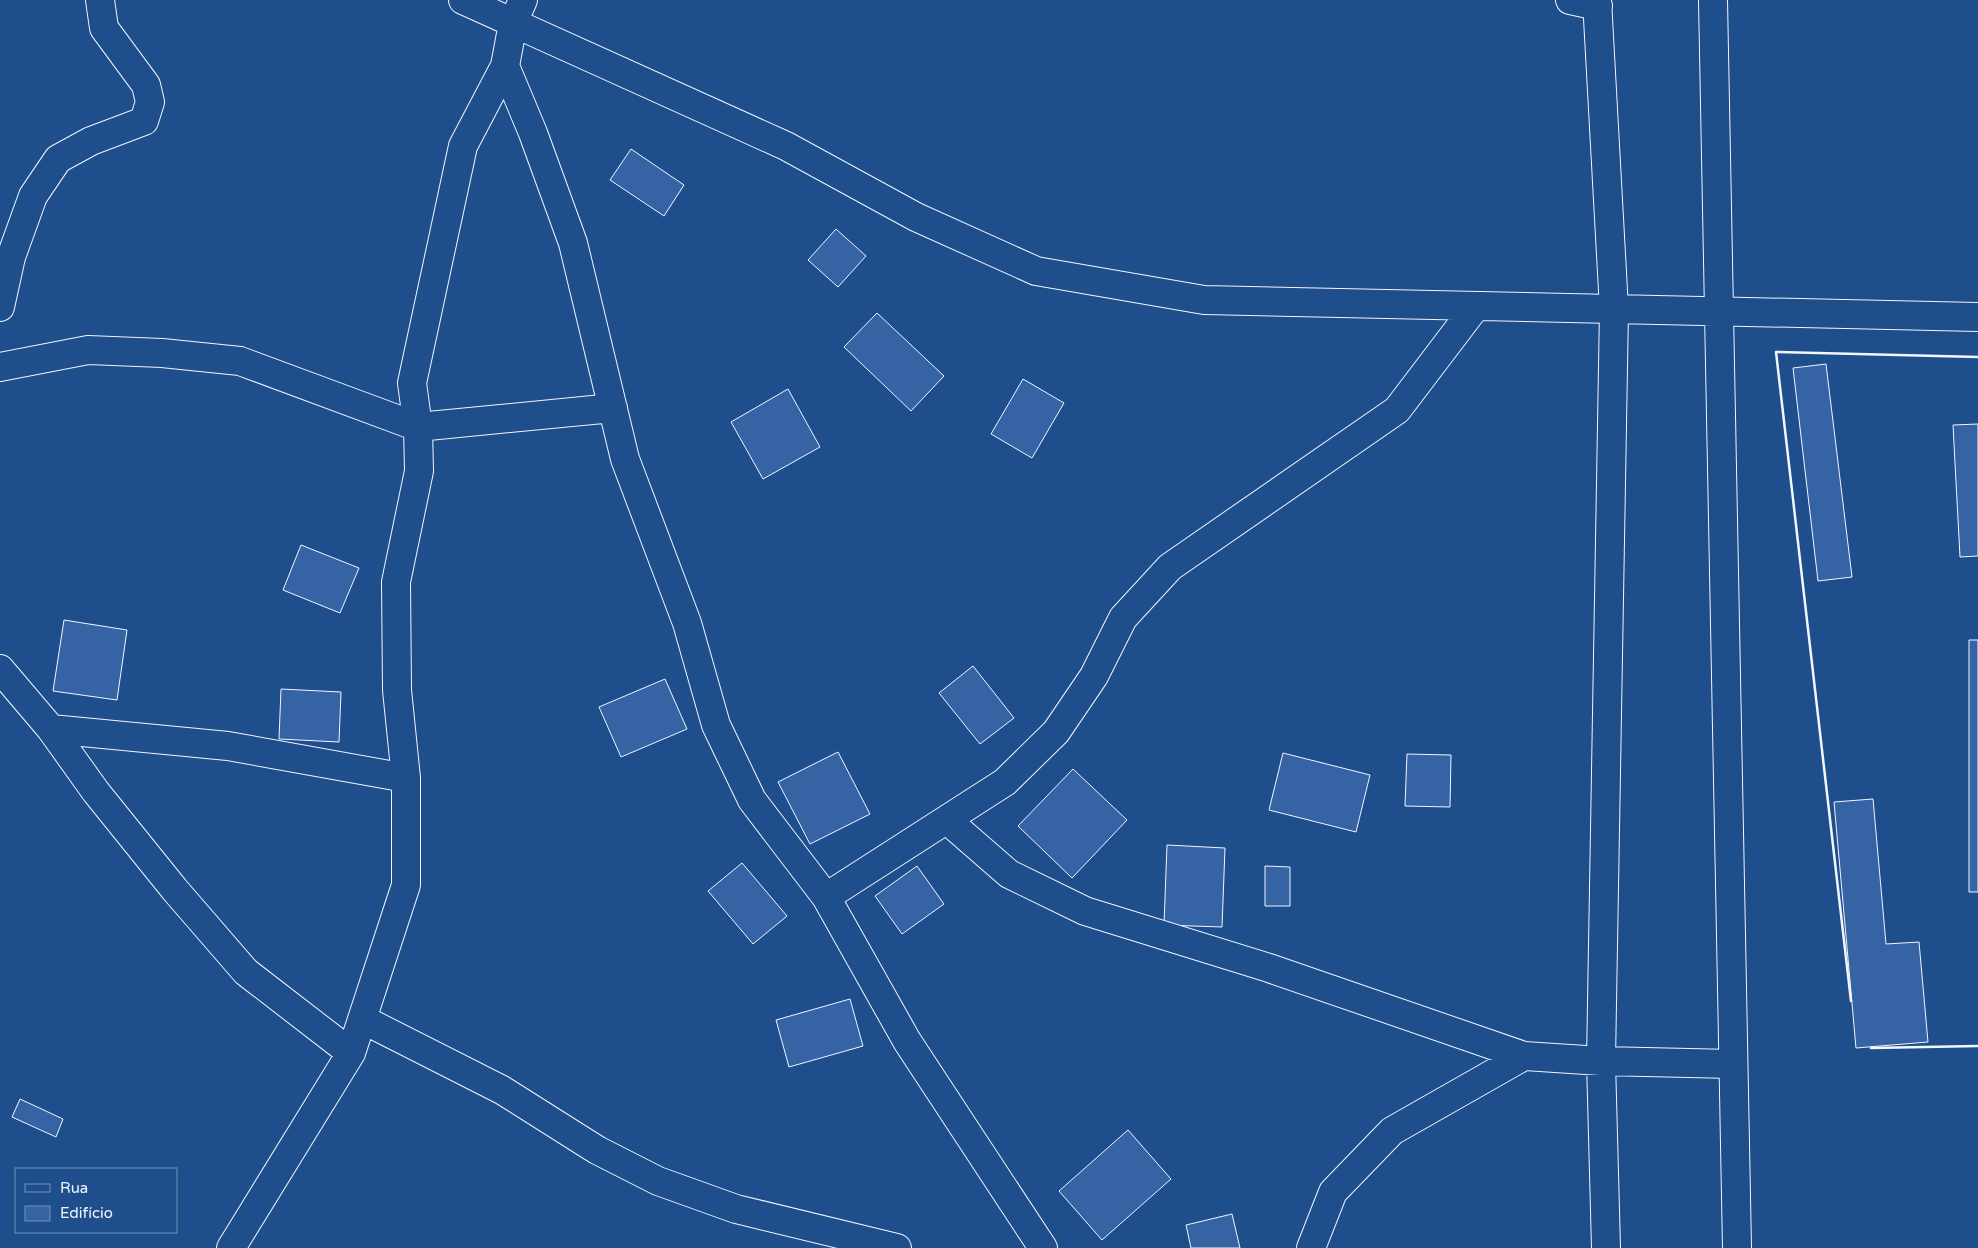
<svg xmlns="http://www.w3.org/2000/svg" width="1978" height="1248" font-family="'Varela Round',sans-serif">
	<rect width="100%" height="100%" fill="#1f4e8c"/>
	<path fill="#3563a3" stroke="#f2f6ff" d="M631 149 684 185 664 216 610 180Z
		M836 229 866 256 838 287 808 260Z
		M877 313 944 376 911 411 844 347Z
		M1826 364 1852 577 1818 581 1793 368Z
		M1023 379 1064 403 1032 458 991 434Z
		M788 389 820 447 763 479 731 422Z
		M1978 424V556L1960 557 1953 425Z
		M301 545 359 568 340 613 283 590Z
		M64 620 127 630 117 700 53 691Z
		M1969 640H1978V892H1969Z
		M973 666 1014 718 980 744 939 693Z
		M665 679 687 729 621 757 599 707Z
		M281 689 341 692 339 742 279 739Z
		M838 752 870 814 810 844 778 782Z
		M1283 753 1370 775 1356 832 1269 810Z
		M1407 754 1451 755 1450 807 1405 806Z
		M1073 769 1127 820 1072 878 1018 826Z
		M1873 799 1886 944 1919 942 1928 1042 1856 1048 1834 802Z
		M1167 845 1225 848 1222 927 1164 925Z
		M742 863 787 916 753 944 708 891Z
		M917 866 944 904 902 934 875 896Z
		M1265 866 1290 867V906H1265Z
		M850 999 863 1046 789 1067 776 1020Z
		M20 1099 63 1119 56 1137 12 1117Z
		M1128 1130 1171 1179 1102 1240 1059 1191Z
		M1232 1214 1240 1248H1191L1186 1225Z"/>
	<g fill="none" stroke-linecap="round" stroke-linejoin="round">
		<defs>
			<path id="minor" d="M463 0 786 146 916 217 1036 271 1204 300 1978 317
				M523 0 513 23 505 66 533 133 573 243 625 459 687 623 716 725 752 800 826 897 907 1041 1043 1248
				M1570 0 1598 6
				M1597 0 1614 309 1601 1061 1606 1248
				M1713 0 1737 1248
				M0 307 11 257 33 196 58 159 91 141 144 121 150 102 146 85 104 28 100 0
				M0 367 88 350 162 353 240 361 418 427 613 408
				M0 669 51 729 96 792 175 890 246 972 351 1053
				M51 729 228 746 406 778
				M947 820 1009 874 1085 911 1269 968 1524 1056 1601 1061 1733 1064
				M826 897 1005 782 1056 732 1094 676 1123 618 1170 567 1397 410 1476 306
				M362 1019 502 1090 597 1150 658 1181 736 1209 897 1248
				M231 1248 351 1053 406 885V778L397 690 396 582 419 471 418 427 412 383 463 146 505 66
				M1311 1248 1333 1192 1392 1131 1524 1056"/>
		</defs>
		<use href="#minor" stroke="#f2f6ff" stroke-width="30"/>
		<use href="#minor" stroke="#1f4e8c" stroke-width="28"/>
		<path stroke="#f2f6ff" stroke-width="2.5" d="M1851 1001 1776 352 1978 357
			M1871 1048 1978 1046"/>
	</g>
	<rect x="15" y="1168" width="162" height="65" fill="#1f4e8c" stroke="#7391ba"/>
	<rect x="25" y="1184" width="25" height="8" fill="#1f4e8c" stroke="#7391ba"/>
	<text x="60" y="1193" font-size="15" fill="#f2f6ff">Rua</text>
	<rect x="25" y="1206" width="25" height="15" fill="#3563a3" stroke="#7391ba"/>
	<text x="60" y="1218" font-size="15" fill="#f2f6ff">Edifício</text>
</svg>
